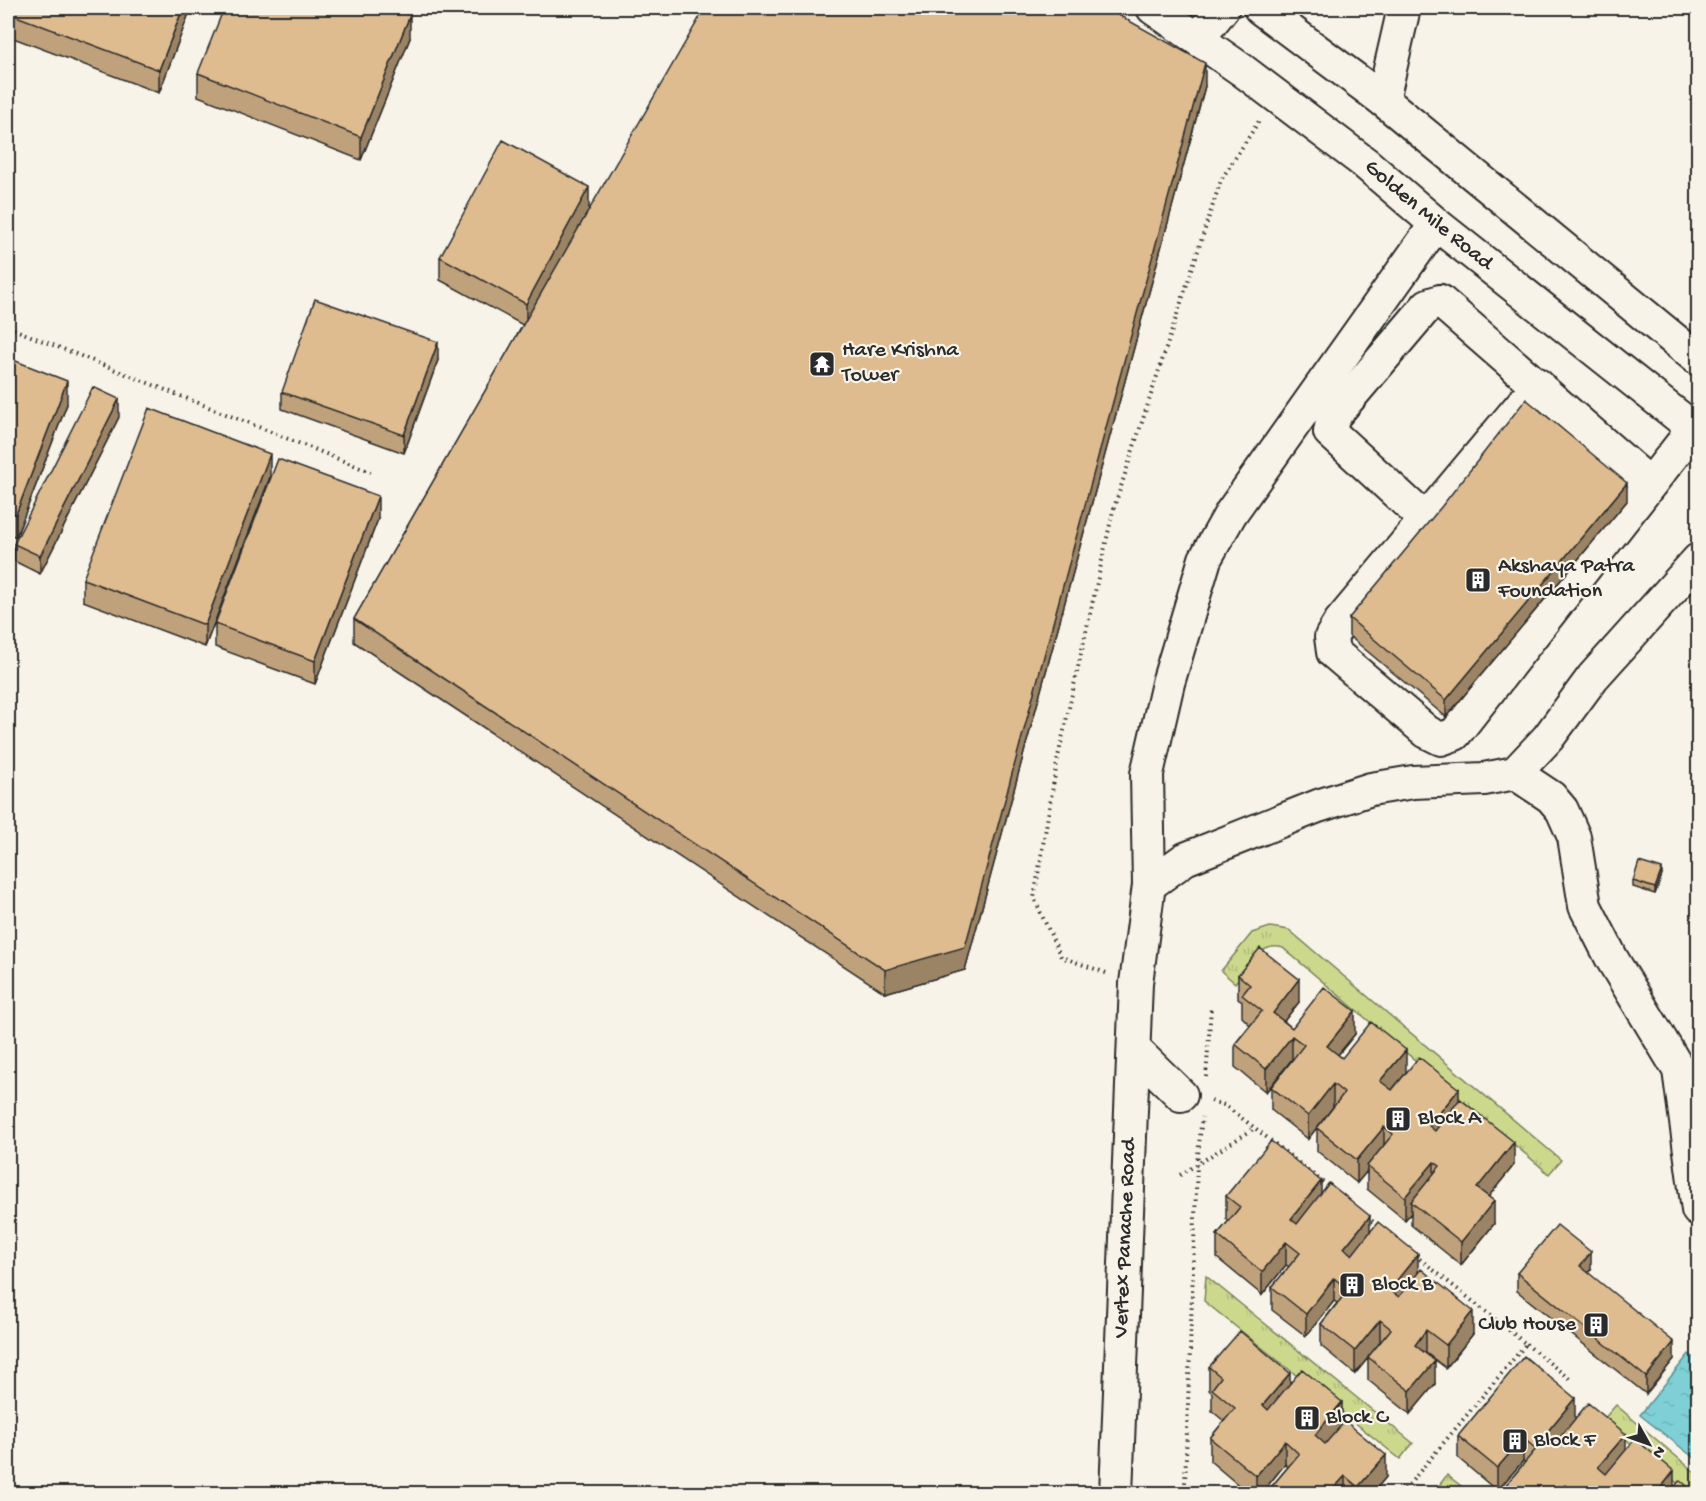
<svg xmlns="http://www.w3.org/2000/svg" width="1706" height="1501" font-family="'Gochi Hand',sans-serif">
	<defs>
		<pattern id="grass-tufts" width="24" height="20" patternUnits="userSpaceOnUse" patternTransform="scale(1.5)"><rect width="24" height="20" fill="#ccd98d"/><path d="M3 7l-1-3M5 7V3M7 7l1-3M15 17l-1-3M17 17v-4M19 17l1-3" fill="none" stroke="#afba7a"/></pattern>
		<pattern id="water-ripples" width="26" height="14" patternUnits="userSpaceOnUse" patternTransform="scale(1.5)"><rect width="26" height="14" fill="#7ed0d6"/><path d="M2 4q2-2 4 0t4 0M15 11q2-2 4 0t4 0" fill="none" stroke="#6db3b8"/></pattern>
	</defs>
	<rect width="100%" height="100%" fill="#f7f3e8"/>
	<filter id="ink" filterUnits="userSpaceOnUse"><feTurbulence type="fractalNoise" baseFrequency=".0167" numOctaves="2"/><feDisplacementMap in="SourceGraphic" scale="12" xChannelSelector="R" yChannelSelector="G"/><feConvolveMatrix kernelMatrix="1 2 1 2 8 2 1 2 1" color-interpolation-filters="sRGB"/></filter>
	<g filter="url(#ink)">
		<path fill="url(#grass-tufts)" stroke="#7c825c" stroke-width="1.5" d="M1270 927 1289 930 1561 1160 1549 1174 1283 948C1260 941 1248 967 1235 983L1221 971 1252 933Z
			M1206 1276 1413 1443 1400 1459 1204 1301Z
			M1616 1405 1698 1475V1493H1689L1603 1420Z
			M1447 1475 1470 1493 1434 1492Z"/>
		<path fill="url(#water-ripples)" stroke="#5d8e92" stroke-width="1.5" d="M1689 1354 1698 1361V1461L1640 1415Z"/>
		<g fill="none" stroke-linecap="round" stroke-linejoin="round">
			<defs>
				<g id="minor">
					<path id="s1" d="M1153 8 1242 70 1365 163 1436 224 1698 432"/>
					<path d="M1260 8 1383 100 1698 359"/>
					<path d="M1198 39 1223 8"/>
					<path d="M1383 100 1404 8"/>
					<path d="M1538 385 1340 622 1331 637 1333 652 1427 732 1441 739 1455 734 1694 428"/>
					<path d="M1425 519 1330 432 1333 417 1428 305 1440 301 1650 484"/>
					<path d="M1515 773 1551 797 1562 810 1574 837 1585 906 1612 959 1679 1070 1698 1210"/>
					<path d="M1149 885 1185 859 1318 806 1371 789 1413 782 1484 779 1515 773 1548 738 1593 677 1698 560"/>
					<path d="M1135 1050 1181 1095"/>
					<path id="s2" d="M1116 1494 1136 983 1149 885 1147 774 1168 683 1205 559 1231 513 1436 224"/>
				</g>
			</defs>
			<use href="#minor" stroke="#2b2b2b" stroke-width="36"/>
			<path stroke="#2b2b2b" stroke-width="4" stroke-dasharray="1.5 4.5" stroke-linecap="butt" d="M8 327 371 472
				M1106 973 1061 957 1034 898 1058 757 1113 511 1221 180 1259 121
				M1206 1077 1211 1008
				M1211 1101 1224 1105 1255 1128
				M1180 1175 1255 1128 1330 1188
				M1367 1217 1380 1227
				M1526 1344 1572 1381
				M1199 1494 1185 1483 1197 1164 1202 1117
				M1401 1494 1526 1344 1416 1256"/>
			<use href="#minor" stroke="#f7f3e8" stroke-width="32"/>
		</g>
		<path fill="#bfa27c" stroke="#2b2b2b" stroke-width="1.5" d="M8 8H191L159 93 8 36Z
			M410 38 361 160 198 96V73Z
			M1205 86 965 970 885 993 354 642V619L523 325 440 280V257L589 209Z
			M8 358 67 404 16 537 8 533Z
			M438 360 404 453 282 409V392Z
			M119 417 40 574 14 561V544Z
			M270 477 205 647 83 601V579Z
			M1627 501 1446 717 1349 636V618Z
			M378 519 315 684 215 647V624Z
			M1662 875 1655 894 1633 887V881Z
			M1238 975 1299 1002 1284 1021 1292 1028 1355 1034 1338 1055 1342 1058 1406 1073 1391 1090 1459 1100 1514 1165 1488 1197 1494 1224 1461 1265 1411 1225V1213L1405 1220 1367 1189V1171L1357 1183 1317 1151V1128L1333 1107 1308 1139 1271 1110V1087L1293 1059H1292L1266 1092 1235 1067V1044L1250 1025 1242 1017V1001L1238 998Z
			M1321 1193 1370 1232 1418 1273 1473 1334 1446 1368 1426 1353V1354L1435 1384 1410 1414 1368 1380V1358L1355 1374 1321 1346V1324L1337 1303 1334 1301 1306 1336 1272 1310V1287L1289 1267 1286 1265 1262 1295 1217 1258V1235L1229 1221 1226 1219V1196Z
			M1591 1269 1588 1273 1674 1359 1646 1394 1517 1291V1273Z
			M1209 1367 1290 1382 1342 1424 1386 1477 1372 1494H1272V1486L1288 1467 1285 1464 1261 1494H1249L1210 1461V1438L1224 1421 1212 1411V1393L1209 1390Z
			M1575 1419 1626 1450 1674 1488 1696 1494H1506V1485L1525 1462 1523 1461 1497 1491 1458 1458V1436Z"/>
		<path fill="#9b8465" stroke="#2b2b2b" stroke-width="1.5" d="M183 8H191L159 93V70Z
			M410 15V38L361 160V137Z
			M1205 63V86L965 970 885 993V970Z
			M589 187V210L526 327V304Z
			M438 342V360L404 453V435Z
			M67 381V404L16 537V514Z
			M119 399V417L40 574V556Z
			M270 454V477L205 647V625Z
			M1627 483V501L1446 717V700Z
			M378 496V519L315 684V661Z
			M1662 869V875L1655 894V888Z
			M1299 979V1002L1273 1035V1013Z
			M1355 1011V1034L1327 1068V1046Z
			M1292 1036V1059L1266 1092V1069Z
			M1406 1050V1073L1380 1104V1081Z
			M1333 1084V1107L1308 1139V1116Z
			M1459 1089V1112L1429 1148V1126Z
			M1384 1127V1150L1367 1166V1171L1357 1183V1160Z
			M1514 1142V1165L1477 1211V1188Z
			M1434 1162V1185L1411 1202V1213L1405 1220V1197Z
			M1321 1181V1204L1291 1241V1219Z
			M1494 1201V1224L1461 1265V1242Z
			M1370 1216V1239L1344 1271V1248Z
			M1286 1242V1265L1262 1295V1272Z
			M1591 1252V1269L1580 1283V1266Z
			M1418 1254V1277L1389 1313V1290Z
			M1334 1278V1301L1306 1336V1314Z
			M1473 1311V1334L1446 1368V1345Z
			M1380 1320V1343L1355 1374V1351Z
			M1426 1330V1353L1415 1367V1345Z
			M1674 1342V1359L1646 1394V1377Z
			M1435 1361V1384L1410 1414V1391Z
			M1290 1373V1395L1263 1428V1405Z
			M1575 1398V1421L1543 1460V1437Z
			M1342 1402V1425L1315 1458V1435Z
			M1626 1434V1457L1598 1490V1467Z
			M1523 1438V1461L1497 1491V1468Z
			M1285 1441V1464L1261 1494H1256V1476Z
			M1386 1455V1477L1372 1494H1358V1487Z
			M1674 1471V1494H1656Z
			M1345 1476V1494H1335V1487Z
			M1565 1485V1494H1557Z"/>
		<path fill="#debc90" stroke="#2b2b2b" stroke-width="1.5" d="M8 8H183L159 70 8 13Z
			M224 8H390L410 15 361 137 198 73Z
			M705 8H1106L1205 63 965 947 885 970 354 619Z
			M503 140 589 187 526 304 440 257Z
			M315 299 438 342 404 435 282 392Z
			M8 358 67 381 16 514 8 511Z
			M93 387 119 399 40 556 14 544Z
			M1526 399 1627 483 1446 700 1349 618 1442 506Z
			M149 408 270 454 205 625 83 579Z
			M278 459 378 496 315 661 215 624Z
			M1639 862 1662 869 1655 888 1633 881Z
			M1260 948 1299 979 1273 1013 1292 1028 1324 987 1355 1011 1327 1046 1342 1058 1371 1022 1406 1050 1380 1081 1392 1090 1419 1057 1459 1089 1429 1126 1435 1131 1460 1099 1514 1142 1477 1188 1494 1201 1461 1242 1411 1202 1440 1166 1434 1162 1405 1197 1367 1166 1393 1134 1384 1127 1357 1160 1317 1128 1344 1093 1333 1084 1308 1116 1271 1087 1304 1045 1292 1036 1266 1069 1235 1044 1262 1011 1242 995 1250 985 1238 975Z
			M1271 1141 1321 1181 1291 1219 1297 1224 1329 1183 1370 1216 1344 1248 1352 1255 1378 1222 1418 1254 1389 1290 1399 1297 1421 1269 1473 1311 1446 1345 1426 1330 1415 1345 1435 1361 1410 1391 1368 1357 1391 1329 1380 1320 1355 1351 1321 1324 1348 1290 1334 1278 1306 1314 1272 1287 1300 1253 1286 1242 1262 1272 1217 1235 1240 1207 1226 1196Z
			M1557 1225 1591 1252 1580 1266 1674 1342 1646 1377 1517 1273Z
			M1240 1331 1290 1373 1263 1405 1268 1410 1302 1369 1342 1402 1315 1435 1325 1444 1345 1421 1386 1455 1358 1487 1345 1476 1335 1487 1341 1493V1494H1281L1272 1486 1299 1454 1285 1441 1256 1476 1210 1438 1235 1408 1212 1389 1221 1377 1209 1367Z
			M1524 1356 1575 1398 1543 1437 1553 1446 1588 1403 1626 1434 1598 1467 1606 1474 1635 1439 1674 1471 1656 1494H1575L1565 1485 1557 1494H1517L1506 1485 1536 1449 1523 1438 1497 1468 1458 1436Z
			M1680 1480 1696 1494H1669Z"/>
	</g>
	<defs>
		<symbol id="temple-square" viewBox="-11 -11 22 22"><rect x="-9" y="-9" width="18" height="18" rx="4" fill="#2b2b2b" stroke="#f7f3e8"/><path d="M0-6L5-2H3V0L6.5 2.5H4V6H1.5V3h-3V6H-4V2.5H-6.5L-3 0V-2H-5Z" fill="#fff"/></symbol>
		<symbol id="building-square" viewBox="-11 -11 22 22"><rect x="-9" y="-9" width="18" height="18" rx="4" fill="#2b2b2b" stroke="#f7f3e8"/><path d="M-4-6H4V6H1V3H-1V6H-4ZM-2.5-4.3h1.7v1.8h-1.7ZM.8-4.3h1.7v1.8H.8ZM-2.5-1h1.7V.8h-1.7ZM.8-1h1.7V.8H.8Z" fill="#fff"/></symbol>
	</defs>
	<g fill-rule="evenodd">
		<use href="#temple-square" x="807" y="349" width="30" height="30"/>
		<use href="#building-square" x="1463" y="565" width="30" height="30"/>
		<use href="#building-square" x="1383" y="1104" width="30" height="30"/>
		<use href="#building-square" x="1337" y="1270" width="30" height="30"/>
		<use href="#building-square" x="1581" y="1310" width="30" height="30"/>
		<use href="#building-square" x="1292" y="1403" width="30" height="30"/>
		<use href="#building-square" x="1500" y="1426" width="30" height="30"/>
	</g>
	<g text-anchor="middle" dominant-baseline="central" stroke-width="4.5" stroke-linejoin="round" paint-order="stroke">
		<g font-size="22" fill="#2b2b2b" stroke="#f7f3e8">
			<text stroke="none"><textPath href="#s1" startOffset="345">Golden Mile Road</textPath></text>
			<text stroke="none"><textPath href="#s2" startOffset="256">Vertex Panache Road</textPath></text>
		</g>
		<g font-size="22" fill="#2b2b2b" stroke="#f7f3e8" text-anchor="start">
			<text x="842" y="351">Hare Krishna<tspan x="842" dy="25">Tower</tspan></text>
			<text x="1498" y="567">Akshaya Patra<tspan x="1498" dy="25">Foundation</tspan></text>
			<text x="1418" y="1119">Block A</text>
			<text x="1372" y="1285">Block B</text>
			<text x="1576" y="1325" text-anchor="end">Club House</text>
			<text x="1326" y="1418">Block C</text>
			<text x="1534" y="1441">Block F</text>
		</g>
	</g>
	<rect width="1706" height="1501" fill="none" stroke="#f7f3e8" stroke-width="30"/>
	<rect x="15" y="15" width="1676" height="1471" fill="none" stroke="#2b2b2b" stroke-width="2" filter="url(#ink)"/>
	<g transform="translate(1649 1444) rotate(130)" stroke="#f7f3e8" stroke-width="4.5" paint-order="stroke">
	<path d="M0-4.5L10 22L0 15L-10 22Z" fill="#2b2b2b"/>
	<text y="-9" font-size="16" font-weight="bold" text-anchor="middle" fill="#2b2b2b">N</text>
	</g>
</svg>
